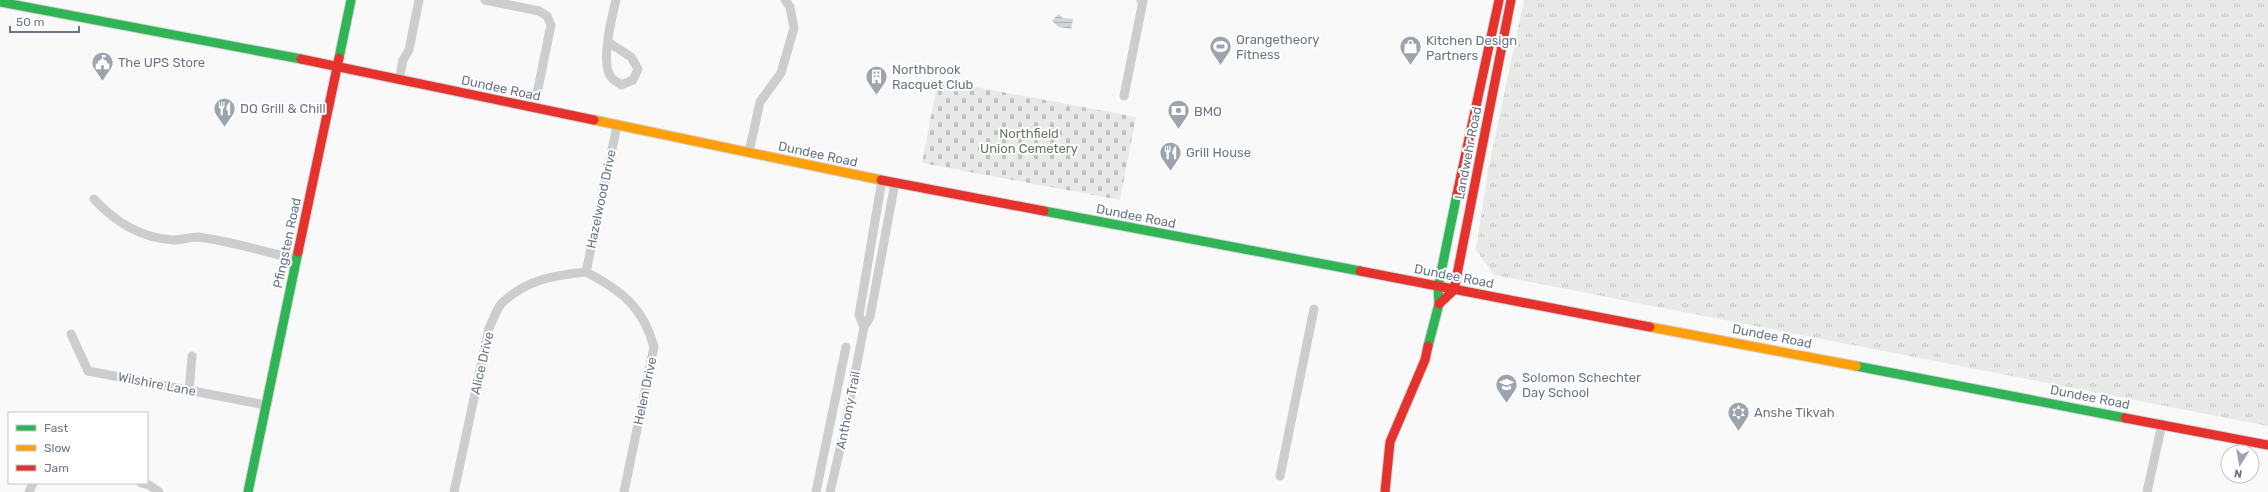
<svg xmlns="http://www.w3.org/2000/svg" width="2268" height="492" font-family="Rubik,sans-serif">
	<defs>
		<pattern id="grass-tufts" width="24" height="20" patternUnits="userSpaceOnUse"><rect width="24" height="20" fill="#e7eae6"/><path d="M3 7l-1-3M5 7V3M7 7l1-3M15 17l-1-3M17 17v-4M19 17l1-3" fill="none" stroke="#bfc2c0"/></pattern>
		<pattern id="cemetery-stones" width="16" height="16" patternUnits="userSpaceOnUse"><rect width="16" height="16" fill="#e7eae6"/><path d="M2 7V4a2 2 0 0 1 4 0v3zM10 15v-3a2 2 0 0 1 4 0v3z" fill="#bfc2c0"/></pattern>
		<pattern id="water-rules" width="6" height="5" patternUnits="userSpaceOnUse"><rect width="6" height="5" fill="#ced4d8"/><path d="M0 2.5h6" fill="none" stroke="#abb1b5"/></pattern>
	</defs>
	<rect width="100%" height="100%" fill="#f9f9f9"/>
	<path fill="url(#grass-tufts)" d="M1524 0H2268V426L1494 275 1476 250 1488 170Z"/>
	<path fill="url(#cemetery-stones)" d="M938 80 1136 117 1120 200 922 163Z"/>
	<path fill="url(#water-rules)" d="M1058 14 1063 18 1073 19 1071 29 1059 27 1052 21Z"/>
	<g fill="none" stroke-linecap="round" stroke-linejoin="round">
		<defs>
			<path id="fast" d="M0 2 301 59
				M339 58 351 0
				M1044 211 1360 271
				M1428 346 1439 304 1438 287 1457 194
				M1856 366 2125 418
				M248 492 298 252"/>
			<path id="slow" d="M594 120 881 180
				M1650 327 1856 366"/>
			<path id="jam" d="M301 59 594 120
				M881 180 1044 211
				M1457 194 1499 0
				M298 252 339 58
				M1360 271 1650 327
				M1439 304 1454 290 1511 0
				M2125 418 2268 445
				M1385 492 1390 442 1425 360 1428 346"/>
		</defs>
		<use href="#fast" stroke="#d6d7d8" stroke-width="11"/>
		<use href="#slow" stroke="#d6d7d8" stroke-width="11"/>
		<use href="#jam" stroke="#d6d7d8" stroke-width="11"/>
		<path stroke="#cccdce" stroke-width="9" d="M485 0 539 11 547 16 551 25 534 108
			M608 42 631 57 638 69 633 80 621 85C618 82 613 80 611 77 600 63 612 16 616 0
			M399 80 403 60 409 50 419 0
			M1124 96 1143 1 1141 0
			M749 152 760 102 781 73 794 28 790 7 785 0
			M882 180 859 315 864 327 870 317 895 183
			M94 199C115 222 142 238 173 240 181 240 190 237 198 237 231 241 264 252 297 259
			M586 272C622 291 643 307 654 347L624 492
			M586 272 617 126
			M71 334 88 371 266 405
			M189 391 192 356
			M1280 476 1314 309
			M141 483 149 485 159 492
			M29 492 33 483
			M454 492 489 328C493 321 496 309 502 303 526 280 554 275 586 272
			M816 492 846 347
			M830 492 843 436 864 327
			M2147 492 2162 424"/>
		<use href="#fast" stroke="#30b455" stroke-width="9"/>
		<use href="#slow" stroke="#ff9f0a" stroke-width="9"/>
		<use href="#jam" stroke="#e5322d" stroke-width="9"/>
	</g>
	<defs>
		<symbol id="stadium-pin" viewBox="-11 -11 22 30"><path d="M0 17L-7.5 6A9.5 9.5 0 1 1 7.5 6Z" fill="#9ca4af" stroke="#fff"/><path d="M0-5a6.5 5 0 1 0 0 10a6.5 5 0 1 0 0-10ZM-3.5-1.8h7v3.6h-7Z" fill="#fff"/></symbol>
		<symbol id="shop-pin" viewBox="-11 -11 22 30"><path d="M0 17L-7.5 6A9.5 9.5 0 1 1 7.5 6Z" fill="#9ca4af" stroke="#fff"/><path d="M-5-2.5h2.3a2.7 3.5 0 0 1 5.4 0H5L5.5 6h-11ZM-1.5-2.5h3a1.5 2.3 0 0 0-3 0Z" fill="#fff"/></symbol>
		<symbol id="civic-pin" viewBox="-11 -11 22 30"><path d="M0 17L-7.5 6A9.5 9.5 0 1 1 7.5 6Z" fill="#9ca4af" stroke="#fff"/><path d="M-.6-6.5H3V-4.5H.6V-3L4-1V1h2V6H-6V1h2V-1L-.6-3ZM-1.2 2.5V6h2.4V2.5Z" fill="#fff"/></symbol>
		<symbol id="building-pin" viewBox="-11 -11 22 30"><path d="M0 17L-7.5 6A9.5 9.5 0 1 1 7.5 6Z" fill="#9ca4af" stroke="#fff"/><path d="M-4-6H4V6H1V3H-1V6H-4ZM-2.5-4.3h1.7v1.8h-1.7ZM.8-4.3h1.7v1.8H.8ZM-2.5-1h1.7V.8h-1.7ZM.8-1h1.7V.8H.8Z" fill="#fff"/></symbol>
		<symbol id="restaurant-pin" viewBox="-11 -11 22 30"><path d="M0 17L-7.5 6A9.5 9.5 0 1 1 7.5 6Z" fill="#9ca4af" stroke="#fff"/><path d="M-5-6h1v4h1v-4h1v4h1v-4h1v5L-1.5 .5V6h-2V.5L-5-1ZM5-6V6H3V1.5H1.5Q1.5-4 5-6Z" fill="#fff"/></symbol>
		<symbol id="bank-pin" viewBox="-11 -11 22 30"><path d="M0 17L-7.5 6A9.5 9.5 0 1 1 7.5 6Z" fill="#9ca4af" stroke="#fff"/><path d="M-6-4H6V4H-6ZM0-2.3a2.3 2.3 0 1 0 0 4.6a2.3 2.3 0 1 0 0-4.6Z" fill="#fff"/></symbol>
		<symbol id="school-pin" viewBox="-11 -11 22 30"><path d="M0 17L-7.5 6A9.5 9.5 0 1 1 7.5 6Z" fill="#9ca4af" stroke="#fff"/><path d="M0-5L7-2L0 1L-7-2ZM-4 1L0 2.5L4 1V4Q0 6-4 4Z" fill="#fff"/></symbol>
		<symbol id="synagogue-pin" viewBox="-11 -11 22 30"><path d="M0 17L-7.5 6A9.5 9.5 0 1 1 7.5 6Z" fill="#9ca4af" stroke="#fff"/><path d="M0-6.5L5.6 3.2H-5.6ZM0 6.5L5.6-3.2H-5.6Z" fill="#fff"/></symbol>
	</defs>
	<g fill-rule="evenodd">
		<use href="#stadium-pin" x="1208" y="34" width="25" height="34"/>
		<use href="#shop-pin" x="1398" y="34" width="25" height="34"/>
		<use href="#civic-pin" x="90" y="50" width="25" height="34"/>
		<use href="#building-pin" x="864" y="64" width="25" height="34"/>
		<use href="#restaurant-pin" x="212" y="96" width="25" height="34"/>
		<use href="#bank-pin" x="1166" y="98" width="25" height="34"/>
		<use href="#restaurant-pin" x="1158" y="140" width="25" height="34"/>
		<use href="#school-pin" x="1494" y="372" width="25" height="34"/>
		<use href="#synagogue-pin" x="1726" y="400" width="25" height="34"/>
	</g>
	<g text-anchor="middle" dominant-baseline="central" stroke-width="4" stroke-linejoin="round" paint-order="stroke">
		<g font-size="13" fill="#6a7787" stroke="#fff" text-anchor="start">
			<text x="1236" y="39">Orangetheory<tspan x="1236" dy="15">Fitness</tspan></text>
			<text x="1426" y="40">Kitchen Design<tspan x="1426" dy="15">Partners</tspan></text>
			<text x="118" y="62">The UPS Store</text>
			<text x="892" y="69">Northbrook<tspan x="892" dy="15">Racquet Club</tspan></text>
			<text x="240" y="108">DQ Grill &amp; Chill</text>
			<text x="1194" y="111">BMO</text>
			<text x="1186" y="152">Grill House</text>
			<text x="1522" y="377">Solomon Schechter<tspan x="1522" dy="15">Day School</tspan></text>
			<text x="1754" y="412">Anshe Tikvah</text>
		</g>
		<g font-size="13" fill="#6a7787" stroke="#fff">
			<text transform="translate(501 88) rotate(12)">Dundee Road</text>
			<text transform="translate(1468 153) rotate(-79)">Landwehr Road</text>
			<text transform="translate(818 154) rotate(12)">Dundee Road</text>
			<text transform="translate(601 199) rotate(-78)">Hazelwood Drive</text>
			<text transform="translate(1136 216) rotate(11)">Dundee Road</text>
			<text transform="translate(287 243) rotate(-78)">Pfingsten Road</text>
			<text transform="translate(1454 276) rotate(11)">Dundee Road</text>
			<text transform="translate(1772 336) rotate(11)">Dundee Road</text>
			<text transform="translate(482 363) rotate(-77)">Alice Drive</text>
			<text transform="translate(157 384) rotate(11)">Wilshire Lane</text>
			<text transform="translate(645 391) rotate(-78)">Helen Drive</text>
			<text transform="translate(2090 397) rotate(11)">Dundee Road</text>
			<text transform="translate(848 410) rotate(-79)">Anthony Trail</text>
		</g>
		<g font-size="13" fill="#667a65" stroke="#fff">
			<text x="1029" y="133">Northfield<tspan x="1029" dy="15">Union Cemetery</tspan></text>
		</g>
	</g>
	<rect x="8" y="412" width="140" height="72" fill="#ffffff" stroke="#c3c9cf"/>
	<rect x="16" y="425" width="20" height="6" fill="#30b455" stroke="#c3c9cf"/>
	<text x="44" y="432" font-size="12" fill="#6a7787">Fast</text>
	<rect x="16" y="445" width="20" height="6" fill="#ff9f0a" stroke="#c3c9cf"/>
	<text x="44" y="452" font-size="12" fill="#6a7787">Slow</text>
	<rect x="16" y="465" width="20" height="6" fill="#e5322d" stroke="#c3c9cf"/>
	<text x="44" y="472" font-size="12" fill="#6a7787">Jam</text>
	<g transform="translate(2240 464) rotate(191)"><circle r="19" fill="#ffffff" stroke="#c3c9cf"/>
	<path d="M0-3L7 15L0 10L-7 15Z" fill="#9ca4af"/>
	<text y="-6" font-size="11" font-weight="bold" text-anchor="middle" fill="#6a7787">N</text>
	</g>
	<path d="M10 26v6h69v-6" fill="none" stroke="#6a7787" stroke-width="2"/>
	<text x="16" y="26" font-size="12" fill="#6a7787" stroke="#ffffff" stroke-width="3" paint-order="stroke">50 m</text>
</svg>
